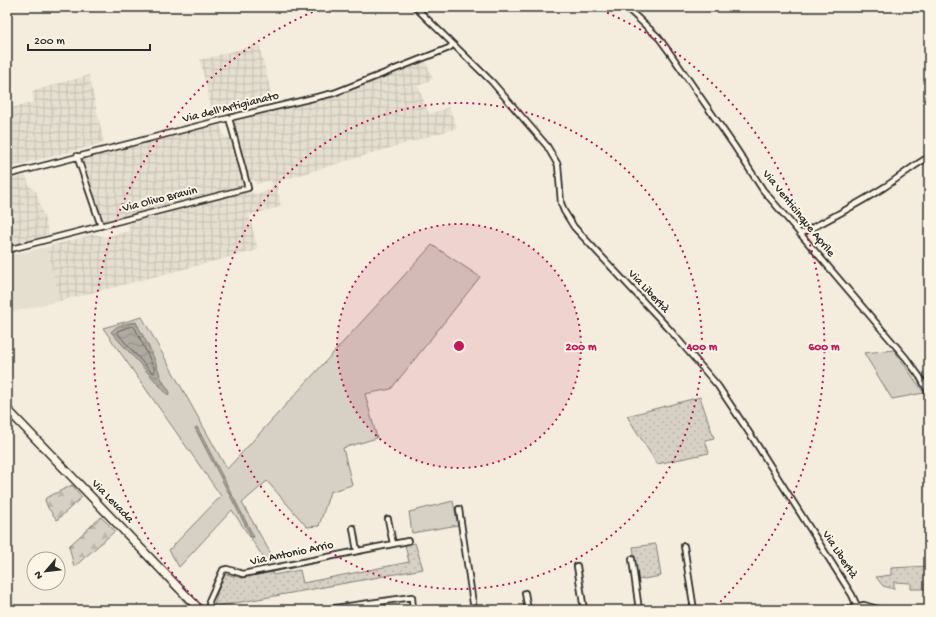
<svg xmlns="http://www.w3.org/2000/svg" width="936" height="617" font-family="'Gochi Hand',sans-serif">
	<defs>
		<pattern id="industrial-grid" width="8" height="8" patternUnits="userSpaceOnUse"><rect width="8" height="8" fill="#e5dfd0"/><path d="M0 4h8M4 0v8" fill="none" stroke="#c5c0b3"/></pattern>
		<pattern id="forest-firs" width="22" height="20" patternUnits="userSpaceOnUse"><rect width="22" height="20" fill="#d6d1c4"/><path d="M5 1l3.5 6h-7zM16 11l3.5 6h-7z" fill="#b8b4a9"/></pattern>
		<pattern id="garden-dots" width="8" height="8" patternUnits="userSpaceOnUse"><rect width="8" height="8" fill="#d6d1c4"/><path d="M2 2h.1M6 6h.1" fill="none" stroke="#b8b4a9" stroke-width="1.8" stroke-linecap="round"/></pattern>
		<pattern id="water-waves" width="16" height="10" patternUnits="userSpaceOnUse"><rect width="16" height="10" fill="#afaaa0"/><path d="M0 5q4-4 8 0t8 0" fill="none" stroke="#8f8b83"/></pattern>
	</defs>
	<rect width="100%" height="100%" fill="#f4edde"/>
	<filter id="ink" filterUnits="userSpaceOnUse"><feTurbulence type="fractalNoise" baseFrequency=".025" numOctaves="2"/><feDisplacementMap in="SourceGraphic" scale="8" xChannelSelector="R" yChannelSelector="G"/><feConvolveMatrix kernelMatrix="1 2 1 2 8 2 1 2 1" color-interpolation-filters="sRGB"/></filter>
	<g filter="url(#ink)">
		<path fill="#e5dfd0" d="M46 247 60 301 7 313V256Z"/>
		<path fill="url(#industrial-grid)" d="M259 44 273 100 213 115 200 60Z
			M425 60 433 79 418 86 429 114 449 107 457 128 276 182 281 207 249 215 258 250 60 301 46 247 94 234 105 237 129 231 128 224 246 191 256 194 272 189 271 180 256 184 255 180 249 181 232 121 337 96Z
			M89 75 104 143 7 168V109L34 102 32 91Z
			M220 124 224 136 231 139 244 185 103 221 83 159Z
			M26 175 29 186 36 191 49 234 7 246V179Z"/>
		<path fill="#d6d1c4" stroke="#807e78" d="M432 245 480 277 391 389 365 394 377 438 343 448 352 485 330 492 319 526 307 527 267 481 242 503 275 561 267 563 232 510 179 567 169 550 221 496 103 328 142 317 227 469Z
			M894 350 924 393 892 399 864 353Z
			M453 501 458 525 412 533 409 512Z"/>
		<path fill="url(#forest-firs)" stroke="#807e78" d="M72 485 82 497 57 520 48 508 45 500 46 498Z
			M101 517 115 531 74 567 69 546Z"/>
		<path fill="url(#garden-dots)" stroke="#807e78" d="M700 397 714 438 705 440 709 453 657 464 627 416Z
			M415 543 423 569 214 607 217 593 225 574 243 578 272 572 273 575 300 570 303 583 409 562 405 545Z
			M656 544 661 576 638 580 633 547Z
			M929 566V589H911V583L894 582V589L883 586 876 577 891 575V568Z"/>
		<path fill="url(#water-waves)" stroke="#7a7771" d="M136 322 152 353 162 380 170 392 168 395 111 332C116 325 127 323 136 322Z
			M197 427 254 537 252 538 195 428Z"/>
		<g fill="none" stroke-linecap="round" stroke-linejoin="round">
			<path stroke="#605e5a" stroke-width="1" d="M133 326 135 328 155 370 154 373 151 372 117 333 118 331Z"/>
			<path stroke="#7a7771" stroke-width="1" d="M86 497 176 592
				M181 598 192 610"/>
			<defs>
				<path id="minor" d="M415 7 492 82 547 146 558 165 561 203 564 211 574 227 670 330 718 386 754 440 852 595 857 606
					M626 7 659 38 670 53 735 147 763 190 906 358 920 377 929 393
					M77 156 101 226
					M7 175 229 118 334 93 449 48 453 44
					M800 234C828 220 856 205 883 188 899 178 912 166 929 157
					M7 250 248 188 229 118
					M459 509 474 610
					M388 519 393 544
					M353 528 357 551
					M684 546 694 610
					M632 559 639 610
					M577 566 584 610
					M525 593 528 610
					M210 610 209 601 223 570 227 569 243 574 408 541
					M321 610 412 597 413 610
					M842 610 864 605 881 610"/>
				<path id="primary" d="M7 409 200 610"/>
			</defs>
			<use href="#minor" stroke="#2b2b2b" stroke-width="8"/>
			<use href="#primary" stroke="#2b2b2b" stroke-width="10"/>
			<use href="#minor" stroke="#fcf5e5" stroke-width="4.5"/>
			<use href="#primary" stroke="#fcf5e5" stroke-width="7"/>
		</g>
	</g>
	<circle cx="459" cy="346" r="122" fill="#c2185b" fill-opacity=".12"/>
	<g fill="none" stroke="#c2185b" stroke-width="2" stroke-dasharray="2 4">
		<circle cx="459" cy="346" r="122"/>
		<circle cx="459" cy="346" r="243"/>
		<path d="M205 609A365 365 0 0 1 322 8M596 8A365 365 0 0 1 713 609"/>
	</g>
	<g text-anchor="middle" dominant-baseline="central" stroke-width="4" stroke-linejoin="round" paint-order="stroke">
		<g font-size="12" fill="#2b2b2b" stroke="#fcf5e5">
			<text transform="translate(231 108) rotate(-14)">Via dell'Artigianato</text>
			<text transform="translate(160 200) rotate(-14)">Via Olivo Bravin</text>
			<text transform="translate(798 214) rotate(51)">Via Venticinque Aprile</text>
			<text transform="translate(648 292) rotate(47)">Via Libertà</text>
			<text transform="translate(112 502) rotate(46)">Via Levada</text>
			<text transform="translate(292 554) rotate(-12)">Via Antonio Arrio</text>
			<text transform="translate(839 555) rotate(57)">Via Libertà</text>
		</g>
	</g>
	<circle cx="459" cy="346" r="6" fill="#c2185b" stroke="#fcf5e5" stroke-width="2"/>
	<g font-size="12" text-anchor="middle" font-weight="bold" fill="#c2185b" stroke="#fcf5e5" stroke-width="4" stroke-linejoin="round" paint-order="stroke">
		<text x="581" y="350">200 m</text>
		<text x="702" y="350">400 m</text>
		<text x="824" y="350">600 m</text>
	</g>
	<rect width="936" height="617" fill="none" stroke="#fcf5e5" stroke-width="24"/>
	<rect x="12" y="12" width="912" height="593" fill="none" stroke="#2b2b2b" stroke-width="1.5" filter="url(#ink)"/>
	<g transform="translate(46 571) rotate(242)"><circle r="19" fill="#fcf5e5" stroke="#a8a49b"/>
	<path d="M0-3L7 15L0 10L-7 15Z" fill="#2b2b2b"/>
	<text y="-6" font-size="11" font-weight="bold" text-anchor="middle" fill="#2b2b2b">N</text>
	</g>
	<path d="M28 44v6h122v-6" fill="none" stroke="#2b2b2b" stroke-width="2"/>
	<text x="34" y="44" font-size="12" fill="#2b2b2b" stroke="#fcf5e5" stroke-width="3" paint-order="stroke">200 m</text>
</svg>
